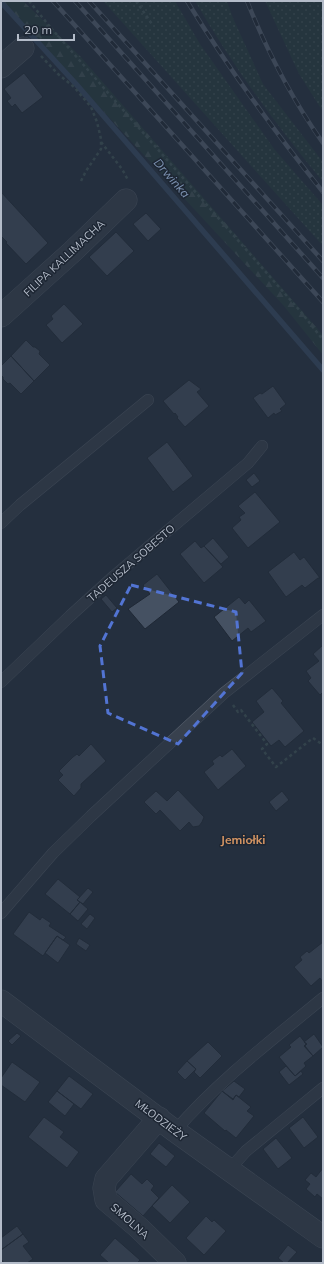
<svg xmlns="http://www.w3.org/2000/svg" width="324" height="1264" font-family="Mulish,sans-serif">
	<defs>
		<pattern id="grass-dots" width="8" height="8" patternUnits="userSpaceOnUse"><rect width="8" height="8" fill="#263c3f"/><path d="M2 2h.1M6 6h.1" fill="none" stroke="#435659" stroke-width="1.8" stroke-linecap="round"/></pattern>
		<pattern id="forest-firs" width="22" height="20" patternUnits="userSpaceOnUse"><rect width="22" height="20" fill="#263c3f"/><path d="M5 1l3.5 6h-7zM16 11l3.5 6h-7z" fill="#435659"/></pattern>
	</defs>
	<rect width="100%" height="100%" fill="#242f3e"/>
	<path fill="url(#grass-dots)" d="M103 1H175L200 44 275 150 323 205V246Z
		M195 1H227L233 18 263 84 323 162V182C276 125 232 65 195 1Z
		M265 1H323V112L299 74Z"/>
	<path fill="url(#forest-firs)" d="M1 1H23L80 56 323 335V355L283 305Z"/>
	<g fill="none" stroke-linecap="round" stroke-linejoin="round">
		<path stroke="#394c67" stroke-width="5.5" d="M1 2 76 84 323 370"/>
	</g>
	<path fill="#455162" stroke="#1f2835" d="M24 73 43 97 22 113 15 104 12 107 7 101 11 98 4 89Z
		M1 192 48 243 26 264 6 243 7 242 1 236Z
		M146 213 161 229 148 241 133 224Z
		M116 232 134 251 107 276 89 257Z
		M64 304 83 324 62 343 46 325 53 319 51 316Z
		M26 340 33 347H35L40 351 39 354 50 365 34 381 11 356Z
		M11 356 34 381 21 394 10 383 8 384 3 379V377L1 375V366Z
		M189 380 201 389 197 392 209 406 185 427 177 418 178 417 175 413 174 414 163 401Z
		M273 386 286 404 280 409 282 411 275 415 274 413 268 418 253 398 260 393 262 394Z
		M167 442 193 476 173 492 147 458Z
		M254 473 260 481 252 487 246 480Z
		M255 492 280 522 248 548 232 528 241 520 239 517 245 513 238 506Z
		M213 538 229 557 221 564 204 546Z
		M195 541 201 548 204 546 223 567 204 583 180 554Z
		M294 552 300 560 304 557 320 578H318L305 588 302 585 286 597 268 572Z
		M157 574 179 602 145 629 128 609 150 594 143 585Z
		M106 595 117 608 112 612 101 599Z
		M239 597 245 604 249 600 266 621 251 632 248 628 232 641 214 617Z
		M323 645V692L320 695 308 681 311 678 306 671 319 661 313 654Z
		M272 688 283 701 281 703 304 731 285 747 279 740 271 746 252 722 264 712 256 701Z
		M91 744 106 761 81 784V788L74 796 58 780 63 775 59 771 73 757 77 754 79 756Z
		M232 749 246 766 218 790 204 772 214 764 212 761 220 755 222 757Z
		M178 790 204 817 202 822 199 826 193 827 189 822 180 831 160 810 156 814 144 802 156 791 167 801Z
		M282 791 289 800 276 811 269 802Z
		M58 879 80 897 77 900 80 902 70 914 45 894Z
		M88 888 93 892 83 904 77 900Z
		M80 902 88 909 78 921 70 914Z
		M29 912 40 920 42 917 51 923 49 926 66 937 63 940 57 936 43 956 13 934Z
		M90 914 95 918 87 929 81 924Z
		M57 936 70 945 58 963 45 953Z
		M79 938 90 945 86 951 76 944Z
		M323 942V980L322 981 320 978 311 986 294 967 302 960 300 957 307 951 309 953Z
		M17 1033 21 1036 12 1045 8 1041Z
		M314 1034 323 1047 313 1056 305 1046 307 1044 304 1042Z
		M300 1036 306 1044 304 1046 313 1056 304 1063 306 1066 295 1076 279 1057 291 1047 289 1045Z
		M208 1042 222 1056 200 1078 194 1072 196 1069 187 1061Z
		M187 1061 196 1069 185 1080 177 1072Z
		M12 1062 40 1082 25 1102 1 1085V1078Z
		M286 1066 295 1076 301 1071 303 1074 289 1085 279 1072Z
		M69 1076 93 1094 81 1109 57 1091Z
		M234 1081 245 1089 239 1097 236 1095 233 1099 222 1091Z
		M57 1091 74 1104 65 1116 48 1102Z
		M222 1091 233 1100 236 1095 251 1107 247 1111 254 1116 236 1138 226 1130 225 1131 204 1113Z
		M44 1117 64 1132 60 1137 79 1152 67 1168 28 1137Z
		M303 1117 318 1137 304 1148 289 1128Z
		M276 1138 292 1158 278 1169 263 1149Z
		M159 1143 175 1156 166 1167 150 1154Z
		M323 1168V1199L317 1194 315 1197 306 1189 310 1184 305 1180 311 1173 316 1177Z
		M131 1174 142 1184 147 1179 154 1186 151 1190 159 1198 143 1216 115 1192Z
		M172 1185 190 1202 170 1223 152 1206Z
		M206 1216 212 1222 214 1220 226 1231 204 1255 186 1238Z
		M17 1226 23 1234 1 1250V1238Z
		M23 1234 29 1242 23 1246 33 1259 27 1263H4L1 1259V1250Z
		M115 1238 140 1260 137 1263H109L100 1255Z
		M288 1245 297 1252 287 1263H284L278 1258Z"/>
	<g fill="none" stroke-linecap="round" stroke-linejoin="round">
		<defs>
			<path id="lane" d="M1 523 20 505 148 400
				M1 682 70 616 114 576 248 463 262 446
				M1 913 53 853 91 816 224 693 323 615
				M175 1131C218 1081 272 1040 323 998
				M229 1170 246 1151 323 1088"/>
			<path id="street" d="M1 67 23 48
				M1 316 72 252 126 200
				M1 1001 175 1131 323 1237
				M159 1118 106 1179 104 1188 106 1200 139 1228 175 1263"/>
		</defs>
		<use href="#lane" stroke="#565f6c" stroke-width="12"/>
		<use href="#street" stroke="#565f6c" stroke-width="23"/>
		<path stroke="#44595c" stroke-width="2.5" stroke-dasharray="3 3" stroke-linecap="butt" d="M29 1 51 28 40 38
			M136 1 152 24
			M51 28 301 312 323 340
			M41 56 58 74 74 87 91 107 97 122 101 139V149L86 171 80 183
			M101 142 122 169 128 180
			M233 705 238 712 241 710 267 744 262 749 276 767 313 738 323 745"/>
		<use href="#lane" stroke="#38414e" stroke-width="11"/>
		<use href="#street" stroke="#38414e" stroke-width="22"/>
		<defs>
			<path id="rail" d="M53 1 323 302
				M75 1 323 278
				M89 1 323 261
				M187 1C228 68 274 131 323 192
				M247 1C267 51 292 99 323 143"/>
		</defs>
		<use href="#rail" stroke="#5a6575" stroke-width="4.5"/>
		<use href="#rail" stroke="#1d2633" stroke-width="3" stroke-dasharray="9" stroke-linecap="butt"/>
	</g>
	<path d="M0 0H324V1264H0ZM131 585 236 612 242 673 178 744 108 713 100 646Z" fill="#242f3e" fill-opacity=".55" fill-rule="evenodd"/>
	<path fill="none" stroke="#5274d3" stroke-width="3" stroke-dasharray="8 5" stroke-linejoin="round" d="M131 585 236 612 242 673 178 744 108 713 100 646Z"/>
	<g text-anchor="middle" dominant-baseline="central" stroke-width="3" stroke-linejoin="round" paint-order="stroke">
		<g font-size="11" fill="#b4bcc9" stroke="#1d2633">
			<text transform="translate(64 258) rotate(-43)">FILIPA KALLIMACHA</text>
			<text transform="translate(131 563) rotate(-41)">TADEUSZA SOBESTO</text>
			<text transform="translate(161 1120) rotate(37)">MŁODZIEŻY</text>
			<text transform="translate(130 1221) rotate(42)">SMOLNA</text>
		</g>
		<g font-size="12" font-style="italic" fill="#7c92b1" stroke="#1d2633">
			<text transform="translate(172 178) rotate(49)">Drwinka</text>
		</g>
		<g font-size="12" font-weight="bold" fill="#d59563" stroke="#1d2633">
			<text x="243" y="839">Jemiołki</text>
		</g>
	</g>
	<rect width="324" height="1264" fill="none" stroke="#b4bcc9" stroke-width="4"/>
	<path d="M18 34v6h56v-6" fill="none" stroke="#b4bcc9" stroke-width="2"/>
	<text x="24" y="34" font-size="12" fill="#b4bcc9" stroke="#1d2633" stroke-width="3" paint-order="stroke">20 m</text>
</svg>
